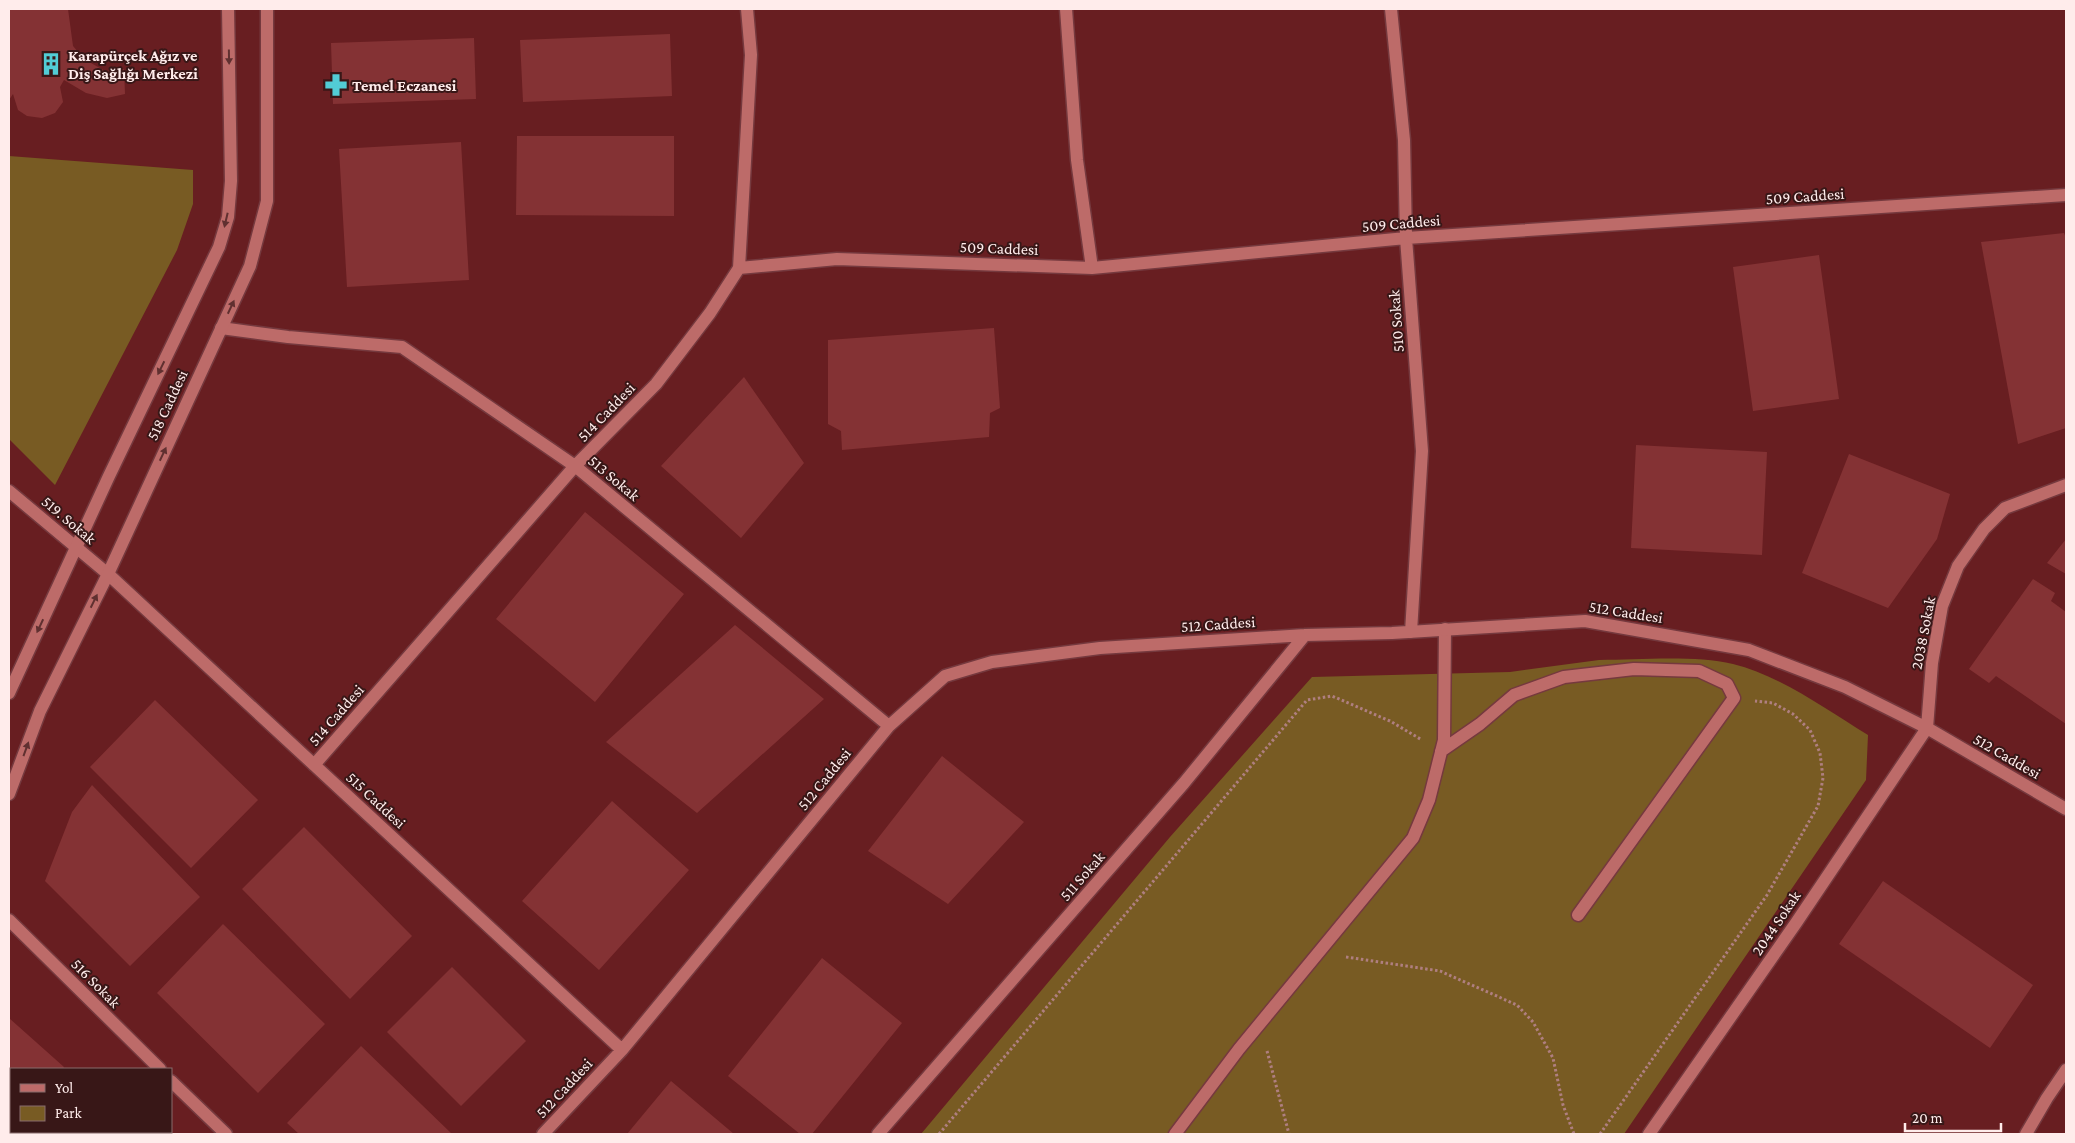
<svg xmlns="http://www.w3.org/2000/svg" width="2075" height="1143" font-family="'Crimson Pro',serif">
	<rect width="100%" height="100%" fill="#681e21"/>
	<path fill="#785b23" d="M9 156 193 170V204L177 250 55 485 9 439Z
		M1599 660C1639 660 1694 655 1733 664 1779 675 1827 710 1868 735L1866 780 1624 1134H921L1170 837 1312 677 1510 672Z"/>
	<path fill="#843234" d="M9 9H68L73 46 84 59 105 71 124 69 125 94 107 98 86 93 64 80 60 87 63 102 55 113 42 118 27 116 18 110 13 94 9 100Z
		M670 34 672 96 523 102 520 40Z
		M474 38 476 99 333 104 331 43Z
		M517 136H674V216L516 215Z
		M461 142 469 280 347 287 339 149Z
		M2064 233 2066 238V428L2018 444 1981 242Z
		M1819 255 1839 399 1753 411 1733 267Z
		M994 328 1000 408 990 413 989 437 842 450 841 431 828 424V340Z
		M744 377 804 463 741 538 661 466Z
		M1636 445 1767 452 1762 555 1631 548Z
		M1849 454 1950 494 1937 539 1888 608 1802 573Z
		M585 512 684 594 595 702 496 619Z
		M2066 539V574L2047 563Z
		M2033 579 2055 593 2051 601 2066 612V724L1996 676 1989 683 1969 669Z
		M735 625 824 699 697 813 606 742Z
		M155 700 258 800 191 868 90 767Z
		M942 756 1024 822 948 904 868 851Z
		M92 785 200 897 130 966 45 881 72 812Z
		M612 801 689 870 599 970 522 901Z
		M304 827 412 936 350 999 242 889Z
		M1883 881 2033 985 1990 1048 1839 944Z
		M223 924 325 1024 258 1093 157 993Z
		M822 958 902 1023 812 1134H800L728 1076Z
		M452 967 526 1041 461 1106 387 1032Z
		M9 1018 64 1067 63 1069H11V1124L9 1123Z
		M361 1046 452 1134H299L287 1123Z
		M671 1081 734 1134H627Z
		M77 1132H145L149 1134H75Z"/>
	<g fill="none" stroke-linecap="round" stroke-linejoin="round">
		<defs>
			<path id="service" d="M1441 751 1480 724 1514 695 1564 677 1634 669 1699 671 1727 684 1734 698 1578 915
				M1175 1134 1239 1049 1413 838 1429 800 1444 740 1445 629"/>
			<path id="minor" d="M1066 9 1077 160 1092 268
				M1391 9 1404 140 1406 238 1422 451 1411 632
				M739 268 837 259 1092 268 1406 238 2066 195
				M221 328 288 337 402 347 575 466 889 726
				M9 491 108 574 622 1050
				M314 765 575 466 656 384 710 313 739 268 751 55 747 9
				M9 920 160 1069
				M171 1081 226 1134
				M543 1134 622 1050 889 726 945 676 992 662 1100 648 1305 635 1392 633 1585 621 1749 650 1845 687 1927 728 2066 809
				M878 1134 1184 783 1305 635
				M1649 1134 1796 923 1927 728 1932 663 1942 606 1958 566 1984 529 2005 508 2066 485
				M2026 1134 2047 1098 2066 1070"/>
			<path id="tertiary" d="M9 693 109 476 219 247 228 217 231 181 228 9
				M9 794 40 711 108 574 250 266 267 201V9"/>
		</defs>
		<use href="#service" stroke="#75393e" stroke-width="15"/>
		<use href="#minor" stroke="#75393e" stroke-width="15"/>
		<use href="#tertiary" stroke="#75393e" stroke-width="15"/>
		<path stroke="#af7f80" stroke-width="3" stroke-dasharray="2.5 2.5" stroke-linecap="butt" d="M1346 957 1440 971 1517 1005 1533 1022 1553 1058 1563 1105 1574 1134
			M1267 1051 1289 1134
			M939 1134 1307 700 1332 696 1390 721 1422 740
			M1600 1134 1767 895 1818 806 1823 778 1820 753 1810 730 1793 714 1773 703 1755 701"/>
		<use href="#service" stroke="#bd6b69" stroke-width="12"/>
		<use href="#minor" stroke="#bd6b69" stroke-width="12"/>
		<use href="#tertiary" stroke="#bd6b69" stroke-width="12"/>
	</g>
	<defs><path id="oneway-solid" d="M-6-.8H1V-3.2L6.5 0L1 3.2V.8H-6Z" transform="scale(1.25)"/></defs>
	<g fill="#603030">
		<use href="#oneway-solid" transform="translate(229 57) rotate(89)"/>
		<use href="#oneway-solid" transform="translate(226 220) rotate(103)"/>
		<use href="#oneway-solid" transform="translate(231 307) rotate(-65)"/>
		<use href="#oneway-solid" transform="translate(161 368) rotate(116)"/>
		<use href="#oneway-solid" transform="translate(163 454) rotate(-65)"/>
		<use href="#oneway-solid" transform="translate(94 601) rotate(-64)"/>
		<use href="#oneway-solid" transform="translate(40 626) rotate(115)"/>
		<use href="#oneway-solid" transform="translate(26 749) rotate(-70)"/>
	</g>
	<defs>
		<symbol id="building-bare" viewBox="-9 -9 18 18"><path d="M-4-6H4V6H1V3H-1V6H-4ZM-2.5-4.3h1.7v1.8h-1.7ZM.8-4.3h1.7v1.8H.8ZM-2.5-1h1.7V.8h-1.7ZM.8-1h1.7V.8H.8Z" fill="#52ccd5" stroke="#381717" stroke-width="2.5" paint-order="stroke"/></symbol>
		<symbol id="pharmacy-bare" viewBox="-9 -9 18 18"><path d="M-2-6h4v4h4v4h-4v4h-4v-4h-4v-4h4Z" fill="#52ccd5" stroke="#381717" stroke-width="2.5" paint-order="stroke"/></symbol>
	</defs>
	<g fill-rule="evenodd">
		<use href="#building-bare" x="35" y="48" width="32" height="32"/>
		<use href="#pharmacy-bare" x="320" y="69" width="32" height="32"/>
	</g>
	<g text-anchor="middle" dominant-baseline="central" stroke-width="4" stroke-linejoin="round" paint-order="stroke">
		<g font-size="16" font-weight="bold" fill="#ffeceb" stroke="#381717" text-anchor="start">
			<text x="68" y="55">Karapürçek Ağız ve<tspan x="68" dy="18">Diş Sağlığı Merkezi</tspan></text>
			<text x="352" y="85">Temel Eczanesi</text>
		</g>
		<g font-size="16" fill="#ffeceb" stroke="#381717">
			<text transform="translate(1805 196) rotate(-4)">509 Caddesi</text>
			<text transform="translate(1401 223) rotate(-5)">509 Caddesi</text>
			<text transform="translate(999 248) rotate(2)">509 Caddesi</text>
			<text transform="translate(1396 321) rotate(-94)">510 Sokak</text>
			<text transform="translate(167 405) rotate(-65)">518 Caddesi</text>
			<text transform="translate(606 412) rotate(-46)">514 Caddesi</text>
			<text transform="translate(614 478) rotate(40)">513 Sokak</text>
			<text transform="translate(69 520) rotate(40)">519. Sokak</text>
			<text transform="translate(1626 612) rotate(9)">512 Caddesi</text>
			<text transform="translate(1218 624) rotate(-4)">512 Caddesi</text>
			<text transform="translate(1923 633) rotate(-79)">2038 Sokak</text>
			<text transform="translate(336 715) rotate(-49)">514 Caddesi</text>
			<text transform="translate(2007 756) rotate(30)">512 Caddesi</text>
			<text transform="translate(824 779) rotate(-51)">512 Caddesi</text>
			<text transform="translate(376 800) rotate(43)">515 Caddesi</text>
			<text transform="translate(1082 876) rotate(-49)">511 Sokak</text>
			<text transform="translate(1776 923) rotate(-56)">2044 Sokak</text>
			<text transform="translate(96 983) rotate(45)">516 Sokak</text>
			<text transform="translate(564 1088) rotate(-47)">512 Caddesi</text>
		</g>
	</g>
	<rect width="2075" height="1143" fill="none" stroke="#ffeceb" stroke-width="20"/>
	<rect x="10" y="1068" width="162" height="65" fill="#381717" stroke="#886c6c"/>
	<rect x="20" y="1084" width="25" height="8" fill="#bd6b69" stroke="#886c6c"/>
	<text x="55" y="1093" font-size="15" fill="#ffeceb">Yol</text>
	<rect x="20" y="1106" width="25" height="15" fill="#785b23" stroke="#886c6c"/>
	<text x="55" y="1118" font-size="15" fill="#ffeceb">Park</text>
	<path d="M1905 1123v8h96v-8" fill="none" stroke="#ffeceb" stroke-width="2.5"/>
	<text x="1912" y="1123" font-size="15" fill="#ffeceb" stroke="#381717" stroke-width="4" paint-order="stroke">20 m</text>
</svg>
